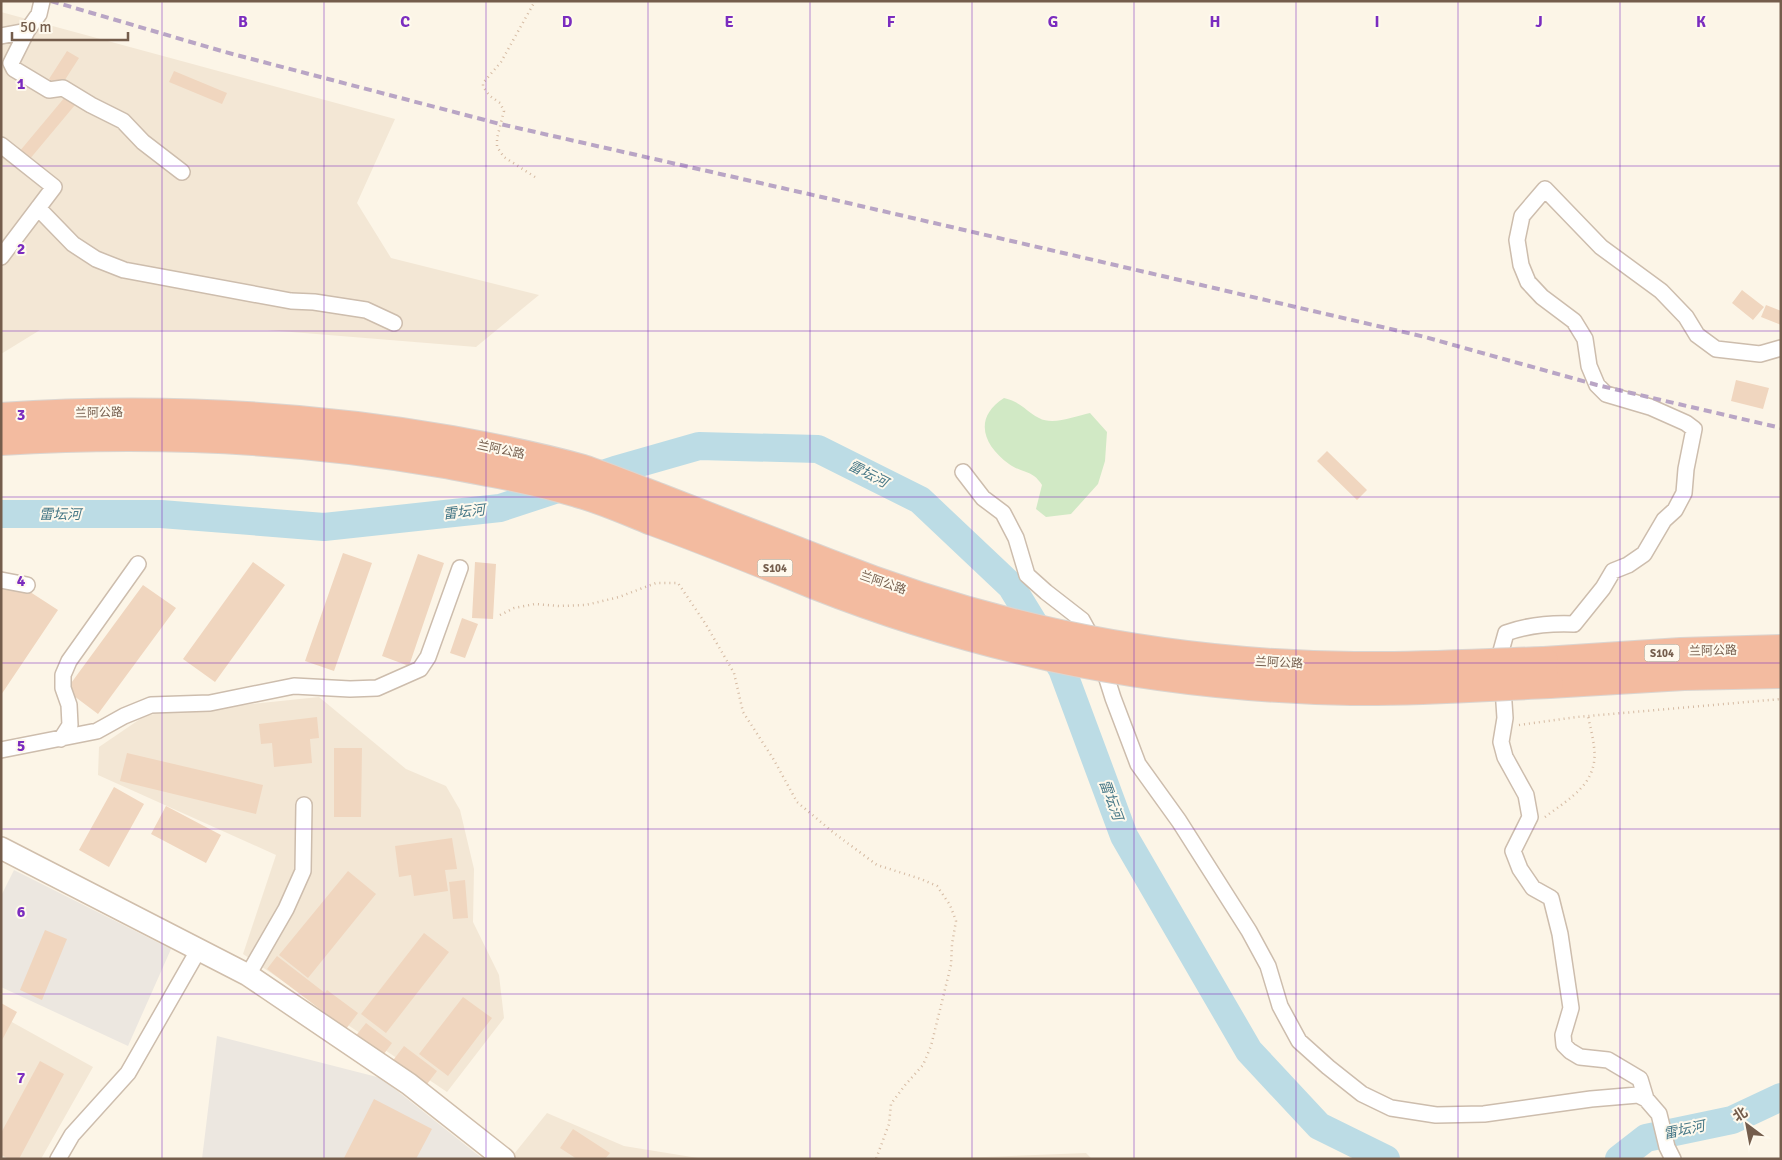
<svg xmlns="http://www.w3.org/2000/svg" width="1782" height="1160" font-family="Signika,'Noto Sans SC',sans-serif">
	<rect width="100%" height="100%" fill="#fcf5e7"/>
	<path fill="#f3e7d5" d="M1 12 395 119 357 203 391 258 539 295 476 347 267 330H40L1 354Z
		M319 697 406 769 446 786 460 810 474 869 473 922 499 975 504 1018 447 1092 243 954 276 855 98 775 99 747 146 715Z
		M1 1016 93 1067 41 1159H1Z
		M547 1113 624 1146 704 1159H510Z
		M1086 1153 1092 1159H958L959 1158Z"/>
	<path fill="#ece7e0" d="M14 870 171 949 128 1046 1 987V896Z
		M217 1036 381 1078 483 1159H202Z"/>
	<path fill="#d1e9c5" d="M1004 398C1023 403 1024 410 1039 418 1053 426 1075 416 1090 413L1107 432 1105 461 1098 484 1071 514 1046 517 1036 509 1042 485C1040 482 1037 478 1034 476 1027 471 1017 470 1009 464 983 445 973 418 1004 398Z"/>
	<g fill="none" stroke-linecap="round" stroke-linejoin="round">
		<path stroke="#bcdce5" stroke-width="28" d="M1 514H161L324 527 500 508 615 470 699 446 818 449 920 500 1011 586 1062 669 1124 836 1249 1051 1319 1126 1386 1159
			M1619 1159 1646 1138 1732 1120 1781 1097"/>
	</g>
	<path fill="#f0d6bf" d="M67 51 79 58 61 86 49 79Z
		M174 71 227 93 222 104 169 82Z
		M65 97 75 105 29 160 19 152Z
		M1742 290 1764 307 1753 320 1732 303Z
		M1766 305 1781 311V325L1761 317Z
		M1736 380 1769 388 1763 409 1731 401Z
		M1327 451 1367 490 1357 500 1317 461Z
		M343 553 372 563 334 671 305 661Z
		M418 554 444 563 409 666 382 656Z
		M253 562 285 585 215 682 183 659Z
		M475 562 496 564 493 619 472 618Z
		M7 577 58 610 1 695V585Z
		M143 585 176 608 98 714 66 690Z
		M462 618 478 624 465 658 450 653Z
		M317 717 319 738 310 739 312 763 274 767 272 743 261 744 259 724Z
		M334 748H362L361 817H334Z
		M127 753 263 785 256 814 120 781Z
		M114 787 144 804 109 867 79 850Z
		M166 806 221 835 206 863 151 834Z
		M452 838 457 869 445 870 448 891 414 896 411 875 399 877 395 846Z
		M348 871 376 894 308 978 279 955Z
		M465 880 468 918 453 919 449 882Z
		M45 930 67 939 42 1000 20 990Z
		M424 933 449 952 386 1033 361 1014Z
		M277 956 325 993 327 990 358 1013 346 1029 267 969Z
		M463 997 492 1018 448 1076 419 1054Z
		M1 1003 17 1012 1 1042Z
		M366 1023 392 1043 381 1058 354 1038Z
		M404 1046 437 1071 421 1092 388 1067Z
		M40 1061 64 1074 19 1159H9L1 1155V1133Z
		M374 1099 432 1129 416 1159 344 1158Z
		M573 1129 610 1153 605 1159H577L560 1148Z"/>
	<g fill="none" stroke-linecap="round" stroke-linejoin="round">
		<defs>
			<path id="street" d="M27 31 11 63 14 69 49 90 63 88 91 105 123 121 143 142 182 172
				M1 36 27 31 39 14 42 1
				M1 145 54 187 1 257
				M38 208 73 244 96 259 124 270 291 301 314 302 366 310 394 323
				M963 472 983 498 1003 513 1016 538 1027 575 1046 592 1082 620 1094 642
				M1 580 27 585
				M1102 663 1113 698 1138 764 1179 821 1249 931 1268 966 1280 1006 1299 1041 1328 1067 1362 1094 1391 1108 1436 1115 1484 1114 1591 1099 1638 1095 1646 1099 1659 1114 1667 1147 1673 1159
				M61 739 70 725 69 705 63 688V675L69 661 138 564
				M1 750 97 731 124 716 151 705 210 703 294 686 350 689 377 688 420 669 428 657 460 568
				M248 975 286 909 303 871 304 805
				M1646 1099 1640 1079 1608 1060 1580 1057 1570 1051 1564 1045 1563 1035 1571 1008 1560 934 1551 898 1533 888 1520 869 1513 851 1530 817 1526 795 1505 757 1501 742 1505 718 1503 688 1496 669 1506 633C1528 625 1550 623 1574 624L1603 588 1613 571 1628 565 1644 554 1664 520 1675 510 1684 493 1686 469 1694 429 1686 423 1650 407 1606 394 1597 385 1589 366 1585 339 1574 321 1542 297 1528 282 1521 265 1517 240 1522 216 1545 189 1601 247 1661 291 1686 317 1697 335 1716 349 1760 354 1781 348
				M58 1159 72 1135 128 1073 199 949"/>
			<path id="secondary" d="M1 848 248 975 409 1084 504 1159"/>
			<path id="highway" d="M1544 661 1681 652 1781 649
				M1549 684 1684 676 1781 674"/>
		</defs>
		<use href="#street" stroke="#cdbdad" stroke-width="18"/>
		<use href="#secondary" stroke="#d0beab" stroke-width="24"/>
		<use href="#highway" stroke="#dbd5d0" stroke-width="30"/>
		<path stroke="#d5baa2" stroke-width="2.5" stroke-dasharray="1 4" stroke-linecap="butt" d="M535 177 504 157 497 147V138L504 111 500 103 490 96 483 87V83L501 62 535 1
			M500 615 514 608 535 604 559 606 586 605 619 597 656 583H678L705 623 734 673 743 712 774 760 797 802 834 833 877 865 921 879 937 886 950 905 956 921 952 944 951 965 931 1046 923 1065 906 1084 891 1104 889 1124 876 1159
			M1519 725 1577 717 1781 699
			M1545 817C1570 798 1599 783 1594 747 1593 737 1590 726 1588 716"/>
		<use href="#street" stroke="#fff" stroke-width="15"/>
		<use href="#secondary" stroke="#fff" stroke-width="21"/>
		<use href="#highway" stroke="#f3bba0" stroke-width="28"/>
		<path stroke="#b9a5c5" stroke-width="4" stroke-dasharray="8 5" stroke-linecap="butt" d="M51 1 225 52 500 124 835 200 1425 337 1597 385 1781 428"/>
		<defs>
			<path id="highway-bridge" d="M1 417C152 407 303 414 452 440 496 448 540 457 583 469 608 477 633 488 658 497 715 519 771 541 828 563 901 592 978 616 1055 633 1153 654 1254 665 1354 666 1417 667 1481 663 1544 661
				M1 441C150 432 298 438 445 464 489 472 535 480 577 493 603 500 627 511 652 521 707 541 761 563 815 585 891 615 970 639 1051 657 1149 678 1250 689 1351 691 1417 692 1483 687 1549 684"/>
		</defs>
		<use href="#highway-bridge" stroke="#dbd5d0" stroke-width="30" stroke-linecap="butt"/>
		<use href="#highway-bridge" stroke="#f3bba0" stroke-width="28"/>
	</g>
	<path fill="none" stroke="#7b2cbf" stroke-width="1" stroke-opacity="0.55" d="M162 1V1159M324 1V1159M486 1V1159M648 1V1159M810 1V1159M972 1V1159M1134 1V1159M1296 1V1159M1458 1V1159M1620 1V1159M1 166H1781M1 331H1781M1 497H1781M1 663H1781M1 829H1781M1 994H1781"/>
	<g text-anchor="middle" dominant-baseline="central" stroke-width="4" stroke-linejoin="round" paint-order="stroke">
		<g fill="#fef9ed" stroke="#9d8c7c" stroke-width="1">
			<rect x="757.5" y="559.5" width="35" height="17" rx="4"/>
			<rect x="1644.5" y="644.5" width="35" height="17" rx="4"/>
		</g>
		<g font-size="11" font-weight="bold" fill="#745d4c">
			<text x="775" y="568">S104</text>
			<text x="1662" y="653">S104</text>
		</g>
		<g font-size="12" fill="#745d4c" stroke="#fef9ed">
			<text transform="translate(99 413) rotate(-1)">兰阿公路</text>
			<text transform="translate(501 450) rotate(12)">兰阿公路</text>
			<text transform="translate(883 583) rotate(19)">兰阿公路</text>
			<text transform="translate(1713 651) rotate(-1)">兰阿公路</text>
			<text transform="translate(1279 663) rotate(3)">兰阿公路</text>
		</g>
		<g font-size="14" font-style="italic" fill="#477887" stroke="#fef9ed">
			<text transform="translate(868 474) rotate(27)">雷坛河</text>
			<text transform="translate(464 512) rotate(-6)">雷坛河</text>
			<text x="60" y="514">雷坛河</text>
			<text transform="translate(1111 800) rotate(70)">雷坛河</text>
			<text transform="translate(1684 1130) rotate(-12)">雷坛河</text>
		</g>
	</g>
	<g font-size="16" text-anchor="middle" font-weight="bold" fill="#7b2cbf" stroke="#fef9ed" stroke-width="4" stroke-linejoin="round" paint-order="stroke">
		<text x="243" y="27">B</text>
		<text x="405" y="27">C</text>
		<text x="567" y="27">D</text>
		<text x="729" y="27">E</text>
		<text x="891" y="27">F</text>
		<text x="1053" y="27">G</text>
		<text x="1215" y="27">H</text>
		<text x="1377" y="27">I</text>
		<text x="1539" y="27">J</text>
		<text x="1701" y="27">K</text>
		<text x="21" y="89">1</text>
		<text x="21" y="254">2</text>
		<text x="21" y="420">3</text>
		<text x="21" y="586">4</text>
		<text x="21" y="751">5</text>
		<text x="21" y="917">6</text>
		<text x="21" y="1083">7</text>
	</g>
	<rect width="1782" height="1160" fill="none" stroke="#745d4c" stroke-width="5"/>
	<g transform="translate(1747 1125) rotate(328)" stroke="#fef9ed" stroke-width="4" paint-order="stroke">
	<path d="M0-4L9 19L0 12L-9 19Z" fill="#745d4c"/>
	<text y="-8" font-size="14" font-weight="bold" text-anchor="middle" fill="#745d4c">北</text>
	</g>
	<path d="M12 32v8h116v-8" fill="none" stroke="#745d4c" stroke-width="2.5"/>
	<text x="20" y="32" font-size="15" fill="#745d4c" stroke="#fef9ed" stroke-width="4" paint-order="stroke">50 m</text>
</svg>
